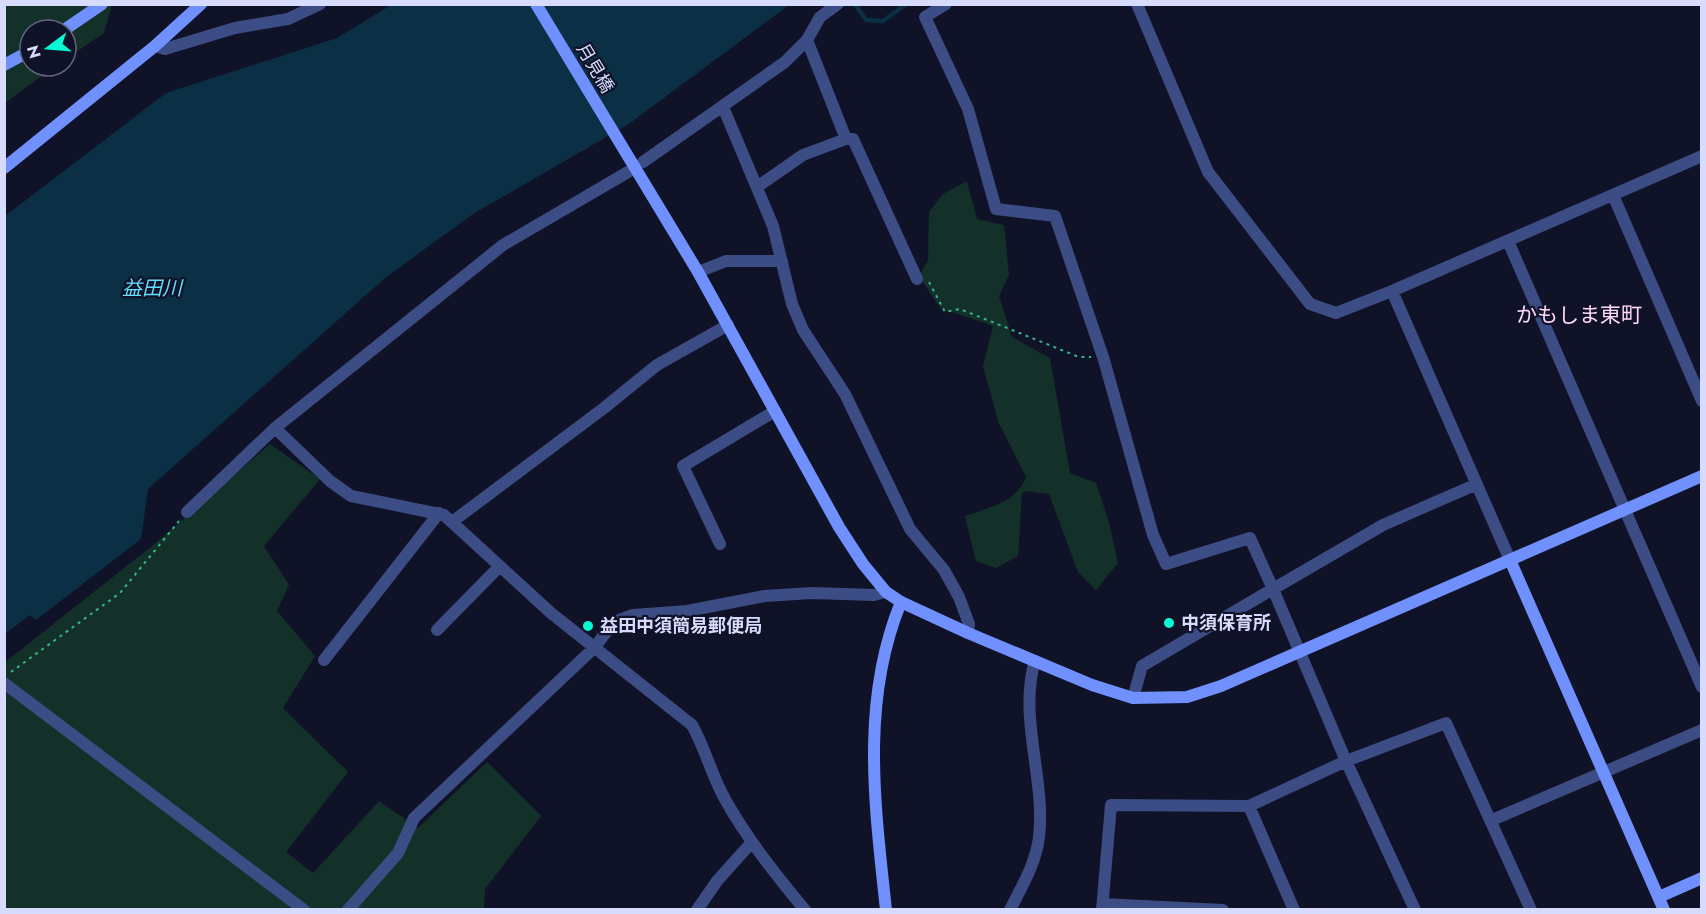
<svg xmlns="http://www.w3.org/2000/svg" width="1706" height="914" font-family="Jost,'Noto Sans JP',sans-serif">
	<rect width="100%" height="100%" fill="#101227"/>
	<path fill="#133128" d="M5 5H112L104 33 66 59V30H30V66H55L5 103Z
		M967 181 977 219 1004 225 1009 275 999 296 1012 337 1050 358 1070 473 1096 483 1109 522 1118 563 1096 590 1078 572 1049 494 1026 491 1022 493 1018 556 996 568 976 561 965 516C990 507 1016 503 1026 477L998 421 983 366 993 326 940 308 919 276 928 260 929 212 943 194Z
		M270 444 320 479 264 546 289 585 277 611 315 656 283 708 348 772 286 852 313 873 379 801 418 828 487 762 541 816 485 889 484 909H5L4 663 157 542Z"/>
	<path fill="#0b2f45" d="M391 5H789L629 124 473 214 385 278 148 489 141 539 36 620 30 615 5 634V216L166 93 337 38Z"/>
	<g fill="none" stroke-linecap="round" stroke-linejoin="round">
		<path stroke="#0b2f45" stroke-width="4.5" d="M855 4 866 20 883 21 906 4"/>
		<path stroke="#31b78d" stroke-width="2" stroke-dasharray="3 4.5" stroke-linecap="butt" d="M929 282 945 312 960 309 1079 357H1091
			M11 672 120 593 179 521"/>
		<path stroke="#3c4c85" stroke-width="12" d="M946 4 925 17 968 109 996 209 1055 216 1104 360 1153 535 1166 564 1250 538 1273 589 1142 666 1133 698
			M1137 4 1208 172 1310 304 1336 313 1392 291
			M155 46 165 49 235 28 288 19 320 4
			M723 107 773 226 792 304 803 330 845 394 910 529 944 570 959 597 969 624 968 633
			M846 139H853L917 279
			M643 162 785 62 807 40 820 17 838 4
			M757 187 803 155 846 139 807 40
			M1613 195 1702 401
			M1508 241 1702 687
			M698 272 726 261H782
			M275 428 330 481 351 496 444 515 551 613 692 725C706 750 712 777 726 801 748 840 776 875 805 910
			M187 512 275 428 503 245 628 172
			M452 522 604 408 657 365 728 325
			M720 544 683 466 775 411
			M1510 560 1392 291 1702 156
			M437 630 499 567
			M324 660 439 513
			M4 683 304 910
			M1249 806 1294 910
			M1492 820 1702 730
			M1103 904 1223 910
			M348 910 398 853 414 818 594 648 614 622 633 615 687 611 765 596 812 593 874 595 886 592
			M697 910 717 881 752 842
			M1010 910C1022 886 1036 863 1039 837 1046 781 1018 716 1035 661
			M1102 910 1111 805 1249 806 1346 761 1446 723 1531 910
			M1415 910 1346 761 1273 589 1383 525 1477 484"/>
		<path stroke="#6f90fd" stroke-width="12" d="M536 4 698 272 839 527 863 564 886 592 901 602 968 633 1092 685 1133 698 1187 697 1221 686 1702 476
			M64 30 102 4
			M4 65 30 51
			M4 168 155 46 201 4
			M1510 560 1664 910
			M1659 897 1702 878
			M886 910C875 806 860 702 901 602"/>
	</g>
	<g fill="#06fbd5" stroke="#101227" stroke-width="2">
		<circle cx="1169" cy="623" r="6"/>
		<circle cx="588" cy="626" r="6"/>
	</g>
	<g text-anchor="middle" dominant-baseline="central" stroke-width="4.5" stroke-linejoin="round" paint-order="stroke">
		<g font-size="18" fill="#d7dcfe" stroke="#101227">
			<text transform="translate(595 68) rotate(59)">月見橋</text>
		</g>
		<g font-size="18" font-weight="bold" fill="#d7dcfe" stroke="#101227" text-anchor="start">
			<text x="1181" y="623">中須保育所</text>
			<text x="600" y="626">益田中須簡易郵便局</text>
		</g>
		<g font-size="20" font-style="italic" fill="#66ddfd" stroke="#101227">
			<text x="152" y="288">益田川</text>
		</g>
		<g font-size="21" fill="#fed8fa" stroke="#101227">
			<text x="1579" y="315">かもしま東町</text>
		</g>
	</g>
	<rect width="1706" height="914" fill="none" stroke="#d7dcfe" stroke-width="12"/>
	<g transform="translate(48 48) rotate(254)"><circle r="28" fill="#101227" stroke="#60637d" stroke-width="1.5"/>
	<path d="M0-4.5L10 22L0 15L-10 22Z" fill="#06fbd5"/>
	<text y="-9" font-size="16" font-weight="bold" text-anchor="middle" fill="#d7dcfe">N</text>
	</g>
</svg>
